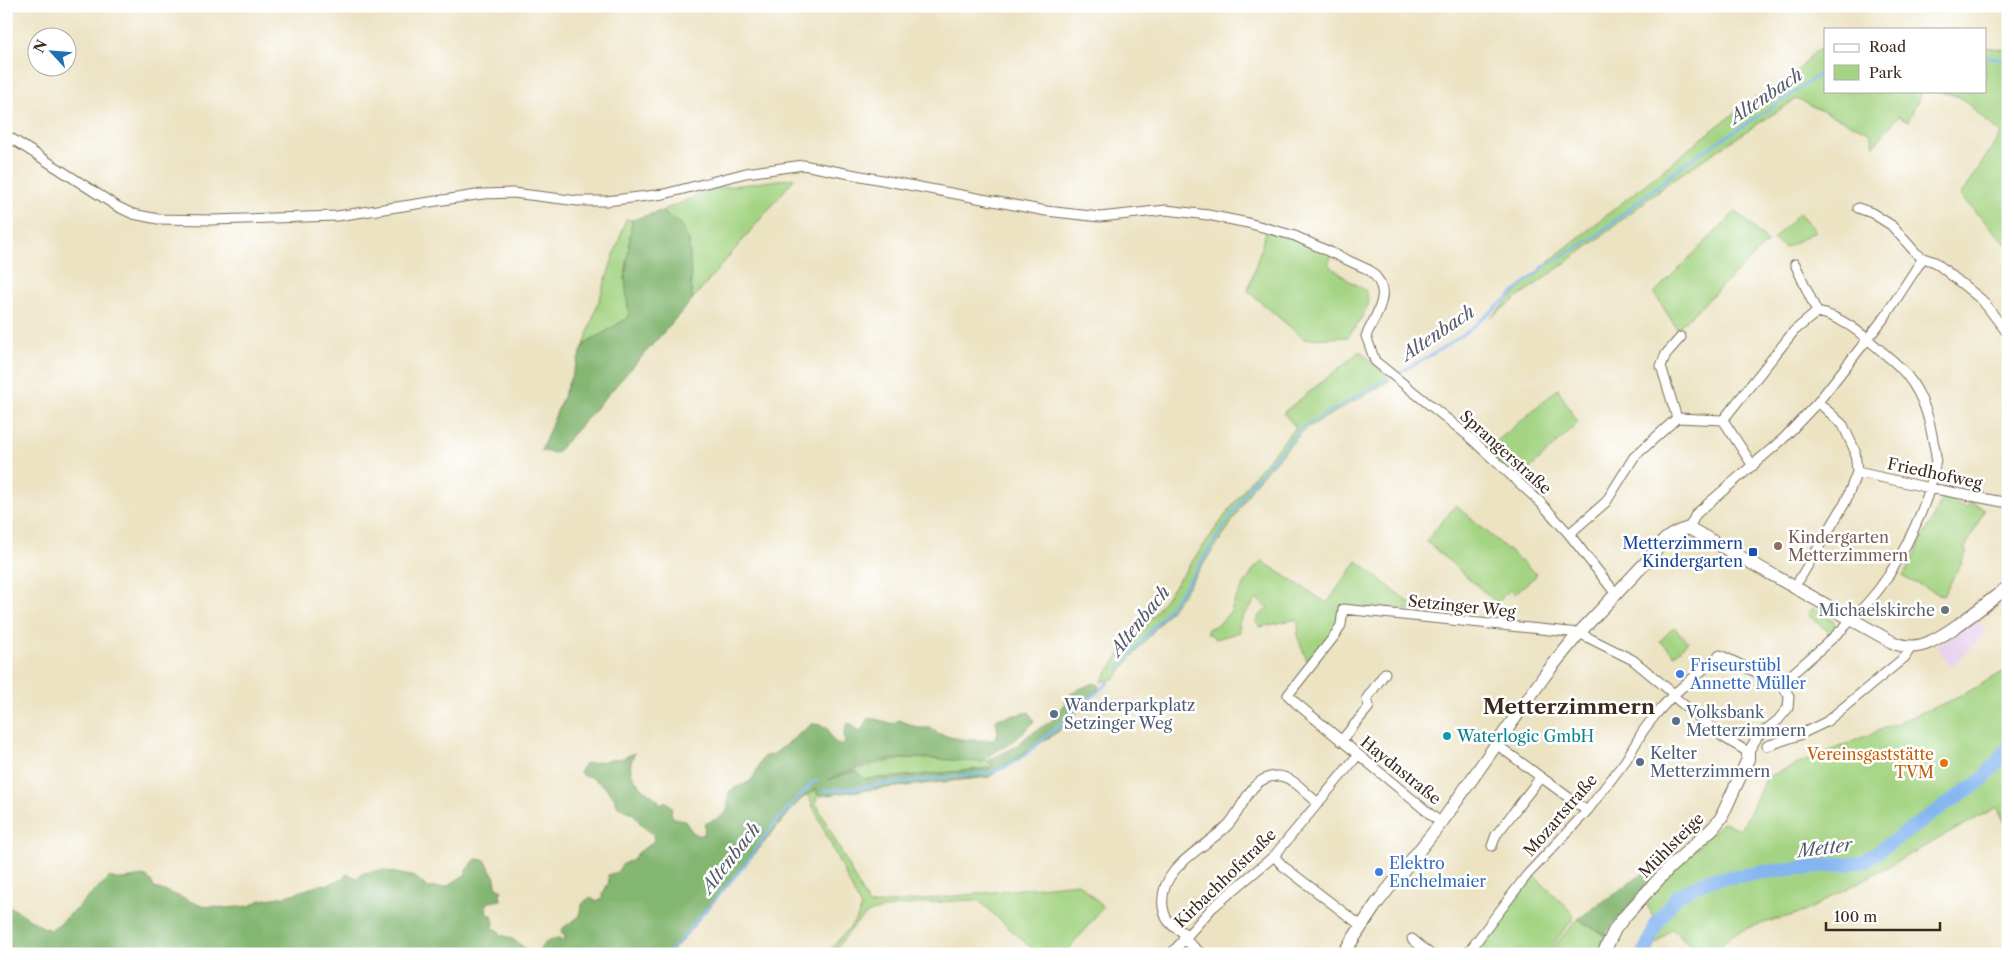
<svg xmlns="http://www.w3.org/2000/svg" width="2014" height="960" font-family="'Libre Caslon Text',serif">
	<rect width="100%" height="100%" fill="#fff"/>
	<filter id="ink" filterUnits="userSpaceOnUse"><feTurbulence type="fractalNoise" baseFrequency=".02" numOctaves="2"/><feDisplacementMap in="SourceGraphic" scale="10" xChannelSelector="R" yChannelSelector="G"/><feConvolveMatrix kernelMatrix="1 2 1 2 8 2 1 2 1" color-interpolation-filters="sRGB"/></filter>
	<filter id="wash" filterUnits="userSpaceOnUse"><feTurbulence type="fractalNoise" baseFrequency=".0096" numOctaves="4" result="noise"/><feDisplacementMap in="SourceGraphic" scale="20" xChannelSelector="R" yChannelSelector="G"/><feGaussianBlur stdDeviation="1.12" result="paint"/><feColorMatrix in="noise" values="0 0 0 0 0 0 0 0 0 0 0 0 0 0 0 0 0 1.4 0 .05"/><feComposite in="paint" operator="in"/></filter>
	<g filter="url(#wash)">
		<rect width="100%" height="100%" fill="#ece3c3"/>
		<path fill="#e7d2ef" d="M1976 619 1986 633 1951 667 1937 647Z"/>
		<path fill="#a4d483" stroke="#707f50" d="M1985 47 2008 50V246L1960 196 2001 134 1960 97 1938 91H1985Z
			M1825 49V91H1922L1908 121 1898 116 1874 146 1871 133 1796 99 1669 182 1598 239 1491 317 1542 267 1720 124 1752 100 1791 79 1815 51Z
			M795 178 692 300 689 241 680 224 661 211 717 188Z
			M1736 211 1768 242 1677 329 1654 293Z
			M1799 213 1816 231 1785 248 1773 239Z
			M626 219 632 220 625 279 629 317 584 345Z
			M1268 225 1302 234 1335 248 1328 264 1349 281 1365 290 1369 303 1359 322 1348 337 1304 339 1248 291Z
			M1360 351 1384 373 1389 381 1305 429 1255 483 1228 528 1177 602 1115 678 1101 682 1119 656 1147 624 1253 477 1296 427 1283 413Z
			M1558 389 1578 423 1514 484 1482 454Z
			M1944 496 1967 508 1970 502 1985 509 1964 550 1967 552 1943 596 1903 577Z
			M1456 505 1537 575 1514 594 1510 590 1497 603 1426 541Z
			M1262 561 1327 603 1357 561 1418 610 1341 608 1340 623 1308 663 1297 635 1299 630 1297 619 1260 627 1256 622 1257 618 1268 608 1256 599 1239 622 1240 632 1216 639 1207 632 1208 629 1219 624 1231 611 1236 598 1254 569Z
			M1813 608 1834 621 1835 629 1830 633 1807 614Z
			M1674 627 1688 641 1675 655 1660 641Z
			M2008 669V829L1997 807 1804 912 1753 926 1734 934 1708 954H1701L1672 929 1655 945 1652 954H1638L1653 916 1644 899 1723 822 1741 830 1767 777 1957 698Z
			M912 758 987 761 993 765 989 768 977 770 865 779 856 772H851L823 783C852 769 880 762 912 758Z
			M818 787 817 794 820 796 816 798V803L868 904 871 905 1078 883 1103 907 1065 954H1038L978 900C958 900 880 905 866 915 853 924 843 941 832 954H826C835 943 860 920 861 908L808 796Z
			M1532 874 1574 914 1572 920 1545 954H1471Z
			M1578 919 1607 937 1599 954H1547Z"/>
		<path fill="#83b671" stroke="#5f7048" d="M661 211 680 224 689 241 692 300 556 453 541 451 584 345 629 317 625 279 632 220Z
			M1094 683 1099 685 1097 692 1059 731 989 777 857 791 820 796 817 794V788L799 801 670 954H537C544 942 551 935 564 941L565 934 561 933 563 928 580 916C579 908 583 900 591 898L595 901 602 899 603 893 609 882 608 875 617 872 623 864 633 859 638 853 654 841 653 834 642 826 634 814 618 807 615 802V798L603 785 591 777 583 776 580 772 582 767 586 764 623 758 635 753C621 775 643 788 659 801V804L661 805 665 801 672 807 671 814 674 818 684 820C690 828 693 837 704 835L705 824C714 819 729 817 728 804 728 800 728 797 729 792 737 785 745 786 751 780 756 775 759 764 763 757L774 754 812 724 822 725 828 729C830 738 834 743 842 746L845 742 844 732 847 724H851L857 730H862L867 719H875L893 724 899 720 919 728H932C939 740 981 741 994 740L998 733 996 719 1029 712 1034 721 1032 724 1013 742 988 756 984 762C961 762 938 758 914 758 886 758 853 767 828 780L851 772H857L865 779 895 778 989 768 993 765 987 761 1015 747 1029 735 1053 720 1060 712 1069 696 1074 691Z
			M1677 850 1679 852 1637 897 1604 935 1578 919Z
			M476 859 485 860 495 878 496 886 502 890 500 894 501 900 489 902 486 906 487 915H492L494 925 492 928 498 930 501 935C513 938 517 942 527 950V954H6V906C23 911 34 925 50 930L62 922 110 877C113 878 118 880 122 879 136 879 148 869 154 888L168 892 202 906 226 908 249 906 261 900 286 896 323 884 326 885 342 879 347 874 357 878 364 873 382 870 415 877 428 888 446 887 466 874V870Z"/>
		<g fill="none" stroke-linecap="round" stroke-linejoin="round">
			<path stroke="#84b5f0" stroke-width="2.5" d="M1985 56 2008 61
				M1395 375 1440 350 1468 331 1544 267 1596 236 1688 161 1787 98 1820 74 1825 66
				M1118 669 1164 615 1191 578 1252 483 1301 428 1390 377
				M825 789 827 791 995 772 1010 765 1024 756 1109 682
				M668 954 744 866 774 824 814 781H817"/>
			<path stroke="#84b5f0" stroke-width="14" d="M1644 954 1656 924 1677 896 1708 880 1780 870 1863 862 1983 779 2008 748"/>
		</g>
	</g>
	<g filter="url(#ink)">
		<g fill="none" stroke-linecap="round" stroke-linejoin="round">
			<defs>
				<path id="street" d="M6 135 118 207 133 214 158 219 211 220 337 216 483 194 513 193 578 201H606L664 194 746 173 803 165 1046 211 1100 217 1166 210 1208 215 1248 223 1295 236 1369 270C1395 291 1377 312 1366 336L1375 361 1466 434 1540 502 1569 534 1616 594
					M1858 208 1872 213 1891 225 1916 253 1923 258 1935 262 1982 300 2008 334
					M1795 264 1817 312
					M1677 418 1661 366 1666 354 1681 337
					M1723 420 1794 331 1817 312C1848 318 1869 341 1892 360 1916 380 1927 406 1932 435 1933 442 1936 451 1936 458 1932 498 1903 557 1879 589 1851 625 1814 654 1781 684
					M1857 472 1930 488 2008 503
					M1689 528 1696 514 1783 439 1818 402 1884 318 1923 258
					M1569 534 1606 502 1634 457 1677 418 1723 420 1753 466
					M1799 580 1845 503 1857 472 1855 451 1843 425 1818 402
					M1341 741 1369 707 1367 698 1385 673
					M1496 744 1587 811
					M1767 746 1799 735 1826 722 1905 657 1911 647
					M1441 823 1296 703 1288 695 1336 634 1341 625 1343 609 1579 633 1633 660 1674 694
					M1492 846 1496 835 1540 778
					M1274 856 1283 866 1360 925
					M1187 934C1181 931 1175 929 1171 924 1166 920 1164 913 1163 907 1158 867 1204 849 1227 826 1244 809 1248 778 1276 776 1292 775 1305 793 1317 802
					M1183 938 1202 954
					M1412 939 1430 954
					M1171 954 1212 908 1274 856 1358 755
					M1467 954 1527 875 1587 811 1626 760 1643 731 1656 714 1674 694 1720 655 1781 684 1789 696 1788 708 1778 720 1758 736 1748 752 1723 737 1673 696"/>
				<path id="secondary" d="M1343 954 1377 903 1441 823 1545 675 1579 633 1650 558C1662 541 1668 534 1689 528L1892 642C1901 646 1911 648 1922 645 1944 639 1988 602 2008 587
					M1603 954 1615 929 1625 916 1669 868 1713 828 1721 818 1748 759V752"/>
			</defs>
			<use href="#street" stroke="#796b58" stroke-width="11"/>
			<use href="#secondary" stroke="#796b58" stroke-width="14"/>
			<use href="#street" stroke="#fff" stroke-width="9"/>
			<use href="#secondary" stroke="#fff" stroke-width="12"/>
		</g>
	</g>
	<circle fill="#8d6e63" stroke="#fff" stroke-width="2" cx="1778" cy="546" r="5"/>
	<rect fill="#1a4fb4" stroke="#fff" stroke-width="2" x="1748" y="547" width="10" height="10" rx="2.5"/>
	<circle fill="#6b7280" stroke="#fff" stroke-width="2" cx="1945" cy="610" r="5"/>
	<g fill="#3f7fe0" stroke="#fff" stroke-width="2">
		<circle cx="1680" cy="674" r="5"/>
		<circle cx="1379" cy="872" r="5"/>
	</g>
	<g fill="#5c6f8a" stroke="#fff" stroke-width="2">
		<circle cx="1054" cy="714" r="5"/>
		<circle cx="1676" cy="721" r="5"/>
		<circle cx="1640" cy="762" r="5"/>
	</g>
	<circle fill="#0f9aa8" stroke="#fff" stroke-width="2" cx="1447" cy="736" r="5"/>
	<circle fill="#e8710a" stroke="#fff" stroke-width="2" cx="1944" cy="763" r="5"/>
	<g text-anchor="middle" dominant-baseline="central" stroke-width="5" stroke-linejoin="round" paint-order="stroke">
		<g font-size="16" fill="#3b2a1e" stroke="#fff">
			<text transform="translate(1506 452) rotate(42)">Sprangerstraße</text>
			<text transform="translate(1935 473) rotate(12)">Friedhofweg</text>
			<text transform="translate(1462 606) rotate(6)">Setzinger Weg</text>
			<text transform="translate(1401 770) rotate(39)">Haydnstraße</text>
			<text transform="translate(1560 815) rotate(-49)">Mozartstraße</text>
			<text transform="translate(1671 845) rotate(-45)">Mühlsteige</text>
			<text transform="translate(1225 878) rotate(-44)">Kirbachhofstraße</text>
		</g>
		<g font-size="16" fill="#785e54" stroke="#fff" text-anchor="start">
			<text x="1788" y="537">Kindergarten<tspan x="1788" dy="18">Metterzimmern</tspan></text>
		</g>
		<g font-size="16" fill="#164399" stroke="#fff" text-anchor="end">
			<text x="1743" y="543">Metterzimmern<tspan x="1743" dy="18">Kindergarten</tspan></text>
		</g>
		<g font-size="16" fill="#5b616d" stroke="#fff" text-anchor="end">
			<text x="1935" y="610">Michaelskirche</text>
		</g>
		<g font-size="16" fill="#366cbe" stroke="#fff" text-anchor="start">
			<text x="1690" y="665">Friseurstübl<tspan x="1690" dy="18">Annette Müller</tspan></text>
			<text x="1389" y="863">Elektro<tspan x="1389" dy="18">Enchelmaier</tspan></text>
		</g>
		<g font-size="16" fill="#4e5e75" stroke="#fff" text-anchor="start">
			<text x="1064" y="705">Wanderparkplatz<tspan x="1064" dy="18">Setzinger Weg</tspan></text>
			<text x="1686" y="712">Volksbank<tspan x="1686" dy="18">Metterzimmern</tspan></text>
			<text x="1650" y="753">Kelter<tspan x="1650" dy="18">Metterzimmern</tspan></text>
		</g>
		<g font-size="16" fill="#0d838f" stroke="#fff" text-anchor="start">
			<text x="1457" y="736">Waterlogic GmbH</text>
		</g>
		<g font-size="16" fill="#c56008" stroke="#fff" text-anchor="end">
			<text x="1934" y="754">Vereinsgaststätte<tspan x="1934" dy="18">TVM</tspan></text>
		</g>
		<g font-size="18" font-style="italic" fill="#555b68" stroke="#fff">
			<text transform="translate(1766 96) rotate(-34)">Altenbach</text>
			<text transform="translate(1438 333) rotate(-34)">Altenbach</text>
			<text transform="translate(1140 621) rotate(-51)">Altenbach</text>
			<text transform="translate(1825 848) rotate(-7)">Metter</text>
			<text transform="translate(731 858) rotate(-52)">Altenbach</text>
		</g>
		<g font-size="21" font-weight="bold" fill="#3b2a1e" stroke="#fff">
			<text x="1569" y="706">Metterzimmern</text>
		</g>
	</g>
	<rect width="2014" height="960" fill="none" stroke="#fff" stroke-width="25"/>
	<rect x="1824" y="28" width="162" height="65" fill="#ffffff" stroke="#b1aaa5"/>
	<rect x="1834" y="44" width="25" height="8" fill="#ffffff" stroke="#b1aaa5"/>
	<text x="1869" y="52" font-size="15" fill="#3b2a1e">Road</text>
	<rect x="1834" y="65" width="25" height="15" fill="#a4d483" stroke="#b1aaa5"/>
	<text x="1869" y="78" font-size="15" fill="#3b2a1e">Park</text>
	<g transform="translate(52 52) rotate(296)"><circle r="24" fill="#ffffff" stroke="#b1aaa5"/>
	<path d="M0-4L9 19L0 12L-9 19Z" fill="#1f6fb2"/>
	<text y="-8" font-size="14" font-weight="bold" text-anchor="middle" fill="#3b2a1e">N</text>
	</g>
	<path d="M1826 922v8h114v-8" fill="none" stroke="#3b2a1e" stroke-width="2.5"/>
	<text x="1834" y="922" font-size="15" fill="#3b2a1e" stroke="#ffffff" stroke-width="4" paint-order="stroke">100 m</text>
</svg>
